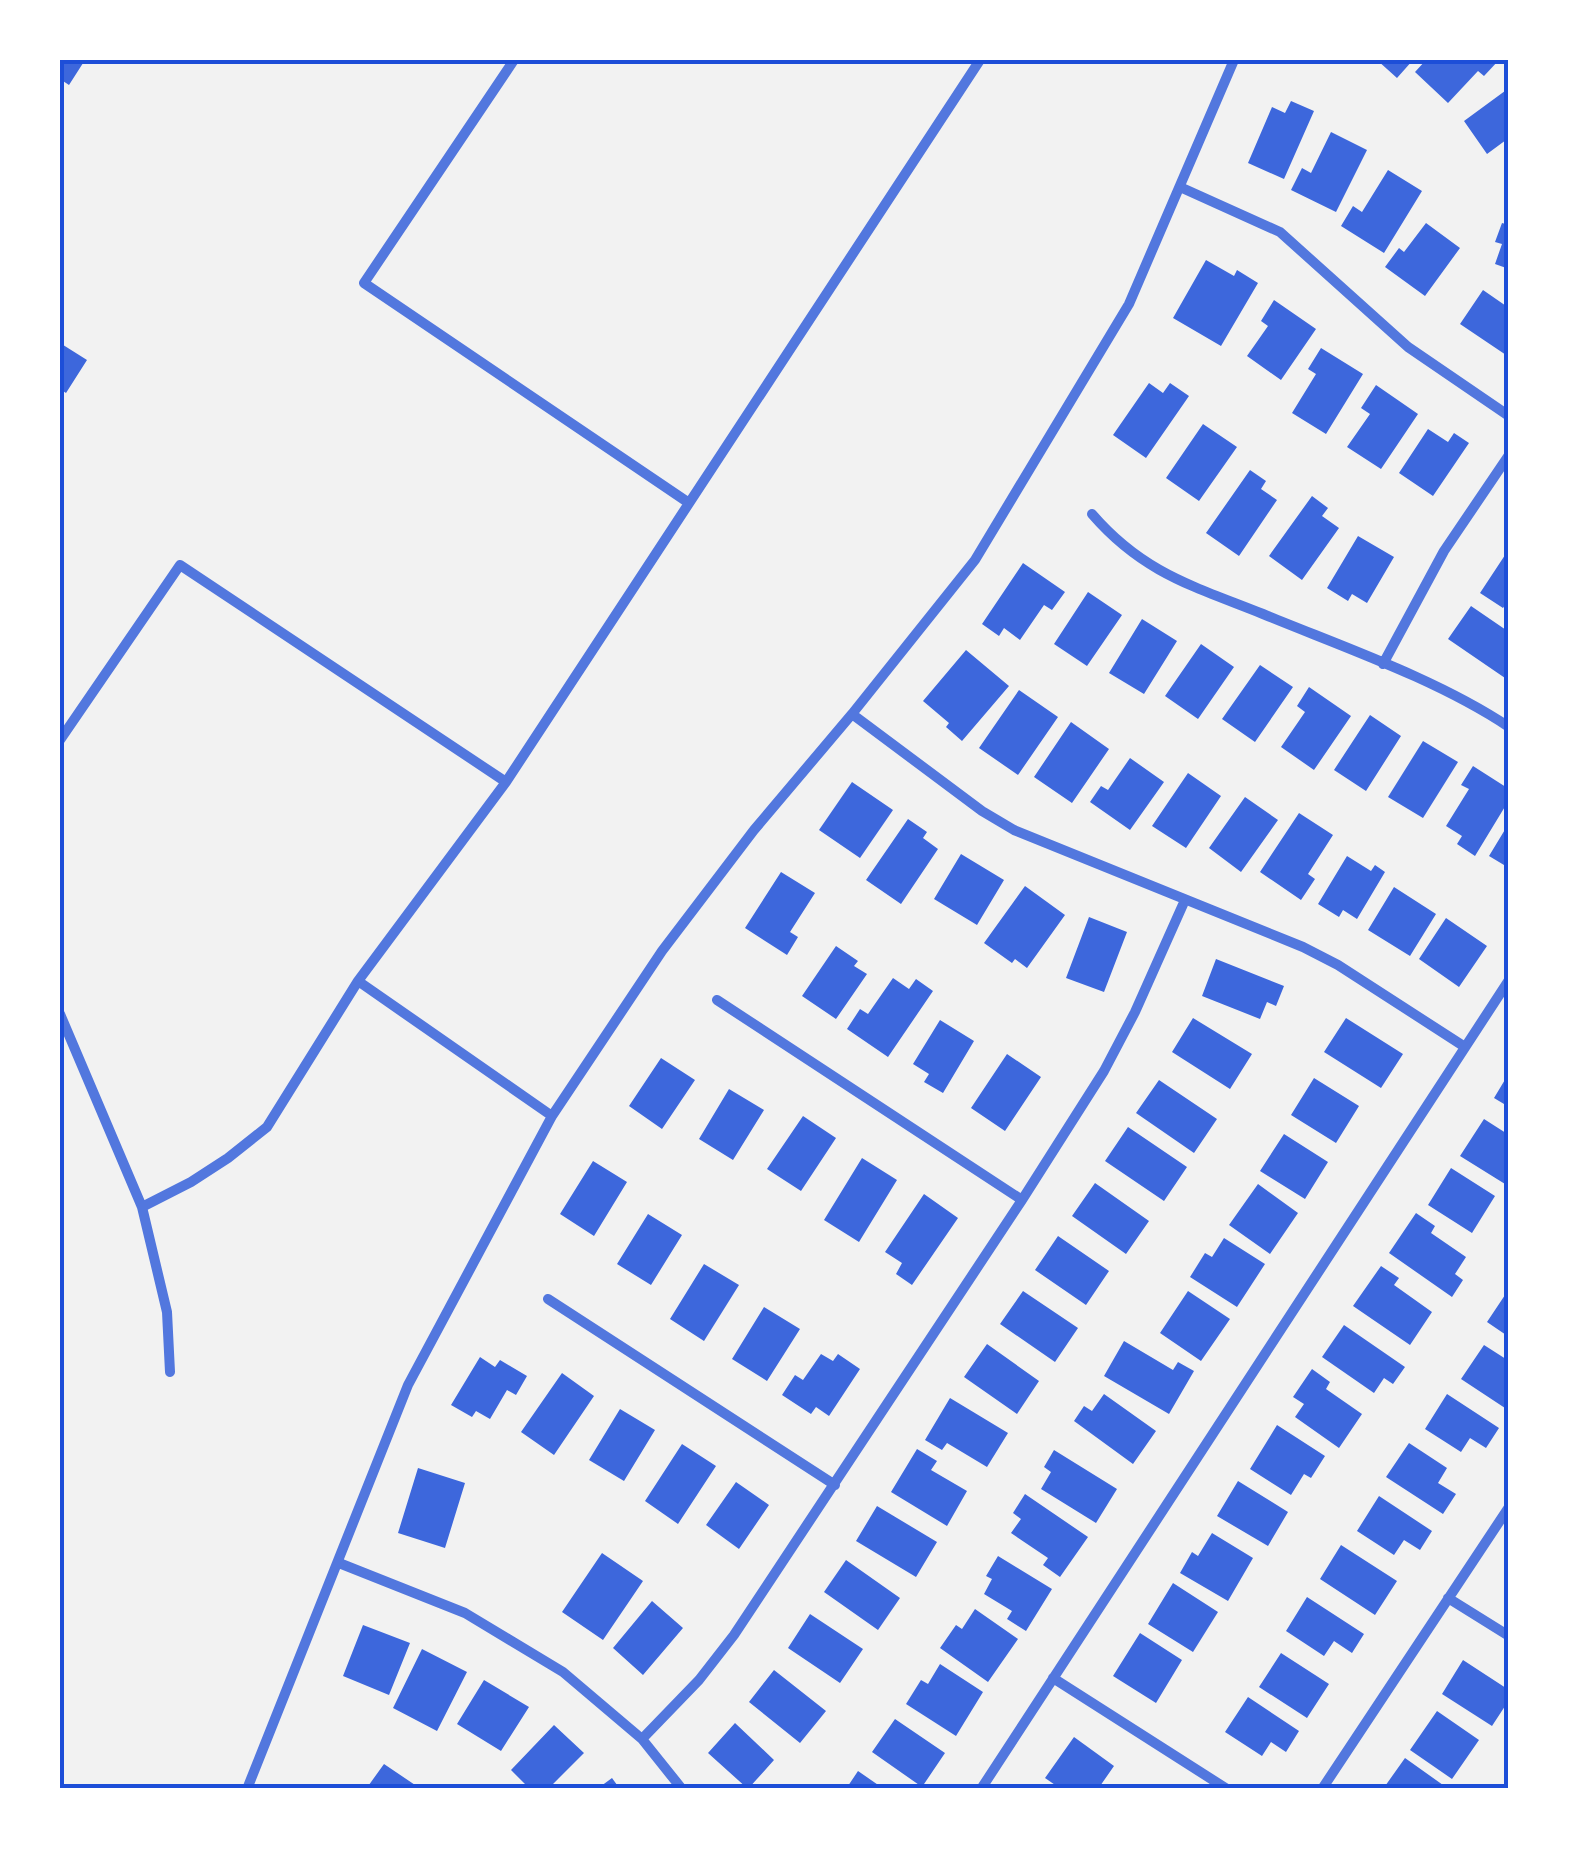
<svg xmlns="http://www.w3.org/2000/svg" width="1569" height="1849" font-family="Commissioner,sans-serif">
	<rect width="100%" height="100%" fill="#f2f2f2"/>
	<path fill="#3d67dc" d="M65 60H85L69 85 60 79V68Z
		M1377 60H1413L1397 78Z
		M1426 60H1499L1484 76 1478 71 1448 103 1415 72Z
		M1509 88V145L1506 140 1487 154 1464 121Z
		M1291 101 1314 111 1284 179 1248 163 1272 107 1285 113Z
		M1331 132 1367 150 1336 212 1291 190 1302 168 1311 173Z
		M1388 170 1422 191 1384 253 1341 226 1353 206 1362 212Z
		M1426 223 1460 248 1425 296 1385 267 1399 248 1404 252Z
		M1502 223 1509 225V269L1495 264 1502 244 1495 242Z
		M1206 260 1234 276 1237 270 1258 283 1221 346 1173 318Z
		M1483 290 1509 308V357L1460 324Z
		M1274 300 1316 329 1281 380 1247 356 1268 326 1261 321Z
		M60 343 87 360 66 393 60 389Z
		M1321 348 1363 374 1326 434 1292 413 1316 374 1308 369Z
		M1149 383 1163 393 1170 383 1189 396 1146 458 1113 435Z
		M1376 385 1418 414 1381 469 1347 447 1370 414 1361 408Z
		M1203 424 1237 447 1199 501 1166 478Z
		M1428 429 1448 442 1454 433 1469 443 1433 496 1399 473Z
		M1250 470 1266 481 1261 489 1277 500 1239 556 1206 533Z
		M1312 496 1328 508 1322 516 1339 528 1302 580 1269 556Z
		M1358 536 1394 557 1367 603 1352 594 1348 601 1327 588Z
		M1509 549V600L1503 608 1480 593Z
		M1023 563 1065 592 1052 610 1044 605 1020 640 1004 628 999 636 982 624Z
		M1088 592 1122 615 1087 666 1054 644Z
		M1471 606 1509 632V672L1505 678 1448 639Z
		M1142 619 1177 641 1144 694 1109 673Z
		M1201 644 1234 667 1198 719 1165 696Z
		M966 650 1009 686 962 741 946 727 949 723 923 701Z
		M1260 665 1293 687 1255 742 1222 719Z
		M1309 687 1351 716 1314 770 1281 747 1305 712 1297 706Z
		M1019 690 1058 717 1018 775 979 748Z
		M1370 715 1401 736 1366 791 1334 770Z
		M1071 722 1109 749 1072 803 1034 777Z
		M1423 741 1458 762 1423 818 1388 797Z
		M1130 758 1164 782 1130 830 1090 802 1101 786 1108 790Z
		M1473 766 1509 789V800L1475 856 1457 844 1462 836 1446 826 1469 789 1461 785Z
		M1188 773 1221 796 1186 848 1152 826Z
		M852 782 893 810 860 858 819 830Z
		M1245 797 1278 820 1241 872 1209 848Z
		M1299 813 1333 835 1308 874 1315 879 1301 900 1260 872Z
		M908 819 927 832 923 838 938 849 901 904 866 880Z
		M1509 823V868L1489 856Z
		M961 854 1004 880 977 925 934 899Z
		M1347 856 1371 871 1375 865 1385 872 1357 919 1343 910 1339 917 1318 904Z
		M781 872 815 893 790 932 798 937 787 955 745 928Z
		M1025 886 1065 915 1027 968 1015 959 1012 963 984 943Z
		M1394 887 1436 914 1410 956 1368 930Z
		M1089 917 1127 932 1104 992 1066 978Z
		M1446 918 1487 946 1459 987 1419 959Z
		M836 946 858 961 854 966 867 974 836 1019 802 996Z
		M1216 959 1284 986 1276 1006 1267 1002 1260 1019 1202 996Z
		M893 978 909 989 916 979 933 991 888 1057 847 1029 860 1009 868 1014Z
		M1193 1018 1252 1054 1230 1089 1172 1052Z
		M1346 1018 1403 1054 1381 1088 1324 1052Z
		M940 1020 974 1041 943 1093 924 1082 929 1074 913 1064Z
		M1007 1054 1041 1077 1005 1131 971 1108Z
		M661 1058 695 1080 662 1129 629 1106Z
		M1509 1073V1107L1494 1098Z
		M1314 1078 1359 1106 1336 1143 1291 1115Z
		M1159 1080 1217 1119 1194 1153 1136 1113Z
		M729 1089 764 1110 733 1160 699 1139Z
		M803 1116 836 1138 801 1191 767 1169Z
		M1484 1119 1509 1135V1177L1505 1184 1460 1156Z
		M1128 1127 1187 1167 1164 1201 1105 1161Z
		M1284 1134 1328 1162 1305 1199 1260 1171Z
		M862 1158 897 1180 859 1242 824 1220Z
		M593 1161 627 1182 594 1236 560 1214Z
		M1451 1168 1495 1196 1472 1233 1428 1205Z
		M1095 1183 1149 1221 1126 1254 1072 1216Z
		M1258 1184 1298 1213 1270 1254 1229 1225Z
		M924 1194 958 1218 912 1285 896 1274 902 1263 885 1252Z
		M1416 1213 1435 1226 1431 1233 1466 1257 1455 1274 1463 1280 1452 1297 1389 1253Z
		M648 1214 682 1235 651 1285 617 1264Z
		M1058 1236 1109 1271 1086 1305 1035 1270Z
		M1224 1238 1265 1264 1237 1307 1190 1277 1205 1253 1212 1257Z
		M704 1264 739 1285 704 1341 670 1319Z
		M1381 1266 1399 1278 1394 1285 1432 1312 1410 1345 1353 1306Z
		M1509 1289V1337L1487 1322Z
		M1023 1291 1078 1328 1055 1362 1000 1324Z
		M1188 1291 1230 1319 1201 1361 1160 1333Z
		M764 1307 800 1329 767 1381 732 1359Z
		M1344 1325 1405 1367 1393 1384 1384 1378 1374 1393 1322 1357Z
		M1124 1341 1173 1370 1178 1362 1194 1371 1169 1414 1104 1376Z
		M987 1344 1039 1381 1017 1414 964 1377Z
		M1484 1345 1509 1361 1508 1410 1461 1379Z
		M821 1354 833 1361 838 1354 860 1369 829 1416 816 1407 811 1414 782 1395 795 1375 803 1380Z
		M480 1357 495 1367 500 1360 527 1376 516 1395 507 1390 490 1419 476 1411 472 1417 451 1405Z
		M1312 1369 1330 1382 1326 1389 1362 1414 1339 1448 1295 1417 1304 1404 1293 1397Z
		M562 1373 594 1396 554 1455 521 1432Z
		M1104 1394 1156 1431 1133 1464 1074 1421 1084 1406 1092 1411Z
		M1447 1394 1499 1428 1486 1448 1470 1438 1461 1452 1425 1429Z
		M950 1398 1008 1433 987 1467 947 1443 942 1450 925 1440Z
		M620 1409 655 1430 624 1481 589 1460Z
		M1277 1425 1325 1456 1311 1478 1304 1474 1291 1495 1250 1469Z
		M1409 1443 1447 1468 1438 1483 1456 1494 1443 1514 1386 1477Z
		M682 1444 716 1466 678 1524 645 1501Z
		M917 1449 937 1461 931 1470 967 1491 947 1526 891 1492Z
		M1054 1450 1117 1489 1096 1523 1041 1489 1051 1472 1044 1467Z
		M418 1468 465 1483 445 1548 398 1533Z
		M1238 1481 1288 1512 1268 1546 1217 1516Z
		M736 1482 769 1505 739 1549 706 1525Z
		M1025 1494 1088 1537 1060 1577 1043 1565 1048 1558 1011 1533 1021 1519 1013 1513Z
		M1379 1496 1432 1531 1420 1550 1404 1540 1394 1555 1357 1531Z
		M877 1506 937 1542 916 1577 856 1541Z
		M1212 1533 1253 1558 1228 1601 1180 1573 1192 1552 1198 1556Z
		M1341 1545 1397 1581 1375 1615 1320 1579Z
		M602 1553 643 1581 603 1640 562 1612Z
		M998 1556 1052 1589 1026 1631 1007 1619 1012 1611 984 1594 992 1579 986 1576Z
		M846 1560 900 1598 878 1630 824 1592Z
		M1173 1583 1218 1612 1193 1652 1148 1624Z
		M1307 1597 1364 1634 1352 1653 1334 1641 1324 1656 1286 1631Z
		M652 1601 683 1628 643 1675 613 1648Z
		M975 1609 1018 1639 988 1682 940 1648 956 1625 962 1629Z
		M810 1614 863 1649 840 1683 788 1648Z
		M363 1625 410 1643 389 1695 343 1676Z
		M1140 1633 1182 1660 1156 1703 1113 1676Z
		M422 1649 467 1672 437 1731 393 1708Z
		M1281 1653 1329 1684 1307 1718 1259 1687Z
		M1463 1660 1509 1690V1700L1492 1726 1442 1694Z
		M940 1664 983 1692 956 1736 906 1704 921 1680 928 1684Z
		M774 1670 826 1711 800 1743 749 1702Z
		M484 1680 529 1707 501 1751 457 1724Z
		M1248 1697 1299 1731 1286 1752 1271 1742 1262 1756 1225 1732Z
		M1437 1711 1479 1740 1452 1779 1410 1750Z
		M895 1719 945 1753 922 1787 872 1752Z
		M735 1723 774 1760 748 1789 708 1753Z
		M554 1725 584 1753 548 1789H530L511 1770Z
		M1074 1737 1114 1766 1098 1789H1061L1045 1778Z
		M1405 1758 1443 1785 1440 1789H1383Z
		M384 1764 421 1789H366Z
		M858 1771 884 1789H846Z
		M612 1778 620 1789H597Z"/>
	<g fill="none" stroke-linecap="round" stroke-linejoin="round">
		<path stroke="#5277de" stroke-width="10" d="M514 60 364 283 689 503
			M1180 187 1280 232 1408 347 1509 416
			M1092 514C1143 573 1193 586 1263 614 1343 647 1437 679 1509 727
			M1383 664 1444 551 1509 455
			M852 714 982 811 1014 830 1303 947 1338 965 1465 1047
			M60 740 180 565 506 782
			M358 981 552 1116
			M717 1000 1022 1200
			M60 1014 142 1207 167 1312 170 1372
			M142 1207 191 1182 228 1158 267 1127 358 981 506 782 980 60
			M548 1299 835 1485
			M339 1563 465 1613 563 1672 642 1739 682 1789
			M1448 1598 1509 1636
			M1053 1678 1227 1789
			M642 1739 699 1680 734 1635 1022 1200 1104 1071 1135 1012 1185 900
			M247 1789 408 1385 552 1116 662 951 754 830 852 714 975 560 1129 304 1234 60
			M981 1789 1509 980
			M1322 1789 1509 1507"/>
	</g>
	<rect width="1569" height="1849" fill="none" stroke="#ffffff" stroke-width="125"/>
	<rect x="62" y="62" width="1444" height="1724" fill="none" stroke="#1d4ed8" stroke-width="4"/>
</svg>
